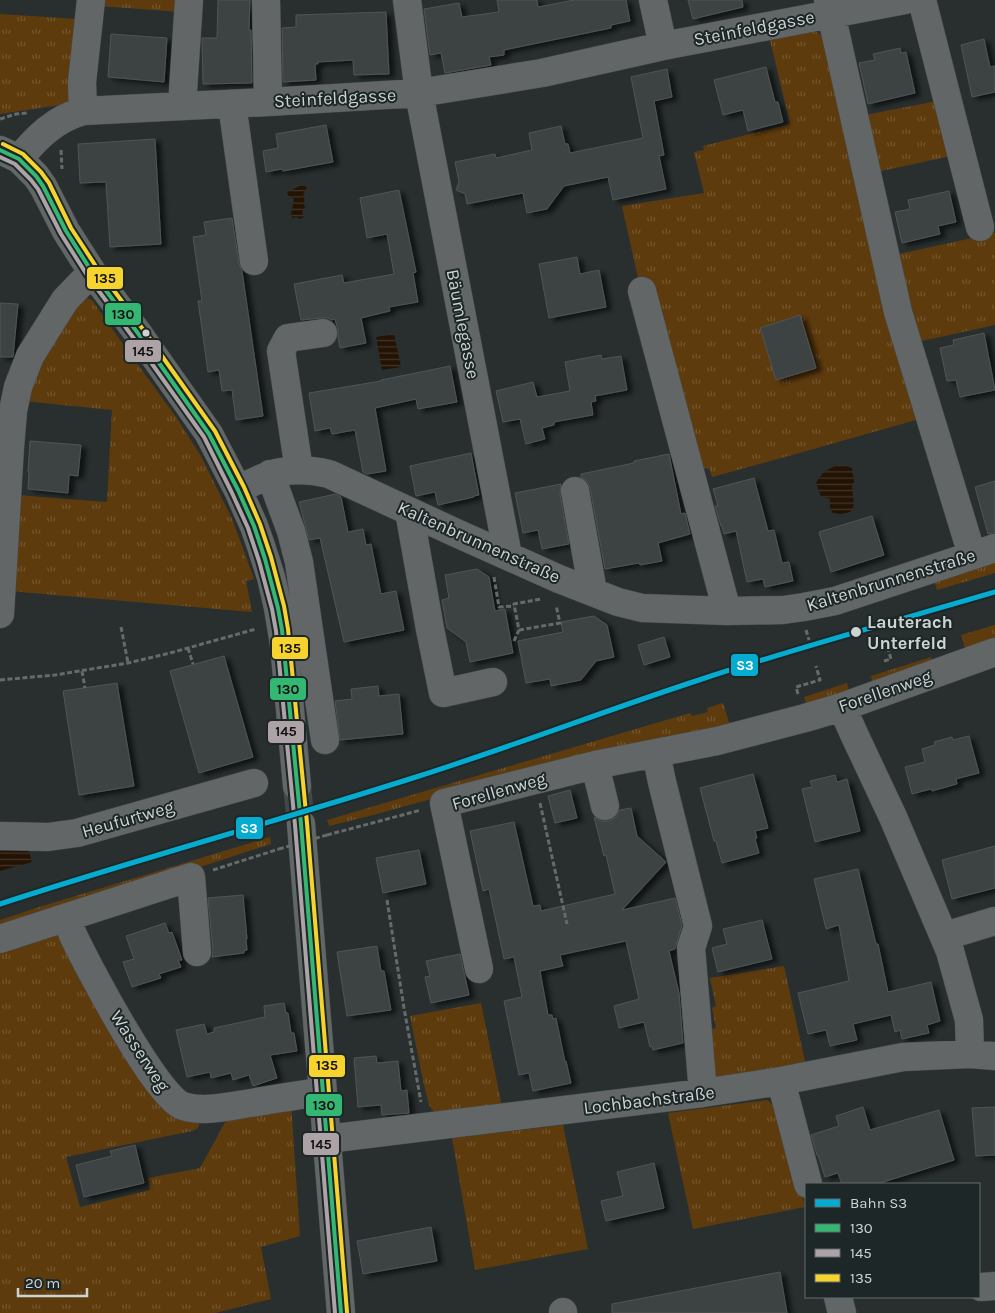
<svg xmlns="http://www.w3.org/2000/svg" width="995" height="1313" font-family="Karla,sans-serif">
	<defs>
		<pattern id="grass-tufts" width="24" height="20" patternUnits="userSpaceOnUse" patternTransform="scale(1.25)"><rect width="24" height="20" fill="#5e3b0d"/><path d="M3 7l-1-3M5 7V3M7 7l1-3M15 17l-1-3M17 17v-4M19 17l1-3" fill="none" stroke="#74562f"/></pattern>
		<pattern id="water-rules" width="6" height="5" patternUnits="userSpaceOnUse" patternTransform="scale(1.25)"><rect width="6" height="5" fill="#231304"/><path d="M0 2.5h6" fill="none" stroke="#423428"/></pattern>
		<filter id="shadow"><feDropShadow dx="5.5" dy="3" stdDeviation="2.5" flood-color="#0009"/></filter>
	</defs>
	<rect width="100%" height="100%" fill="#292f2f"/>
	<path fill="url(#grass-tufts)" d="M100 0H182L181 12 99 6Z
		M0 14 77 19 73 103 0 114Z
		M812 29 821 35 828 42 850 118 942 100 956 155 872 173 890 256 995 233V325L917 342 923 418 785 457 712 477 709 468 696 470 644 277 638 278 622 206 704 193 694 152 704 150 703 146 790 124 769 36Z
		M84 297 92 300 110 326 176 417 201 456 233 521 254 579 246 581 252 612 9 591 16 495 107 502 112 410 24 401 33 366Z
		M995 557V573L937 590 933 576Z
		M995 625V645L967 655 961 635Z
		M931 657 934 666 874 688 871 676Z
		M847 683 850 696 808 710 804 697Z
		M723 703 731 729 464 790 373 815 329 826 327 820 690 713 692 716 708 712 707 708Z
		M270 837 271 844 0 932V920L36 908Z
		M60 932 199 1121C200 1127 197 1129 192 1131L66 1157 80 1207 150 1190 148 1178 200 1168 228 1117 291 1103 300 1236 261 1247 271 1299 215 1313H0V948Z
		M784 966 806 1066 715 1080 706 1031 716 1028 712 1008 716 1006 710 978Z
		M481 1003 502 1107 444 1113 433 1111 429 1105 424 1085 410 1016Z
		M767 1100 777 1108 792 1154 805 1207 693 1229 668 1113Z
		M563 1125 588 1249 475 1270 452 1138Z"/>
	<path fill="url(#water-rules)" d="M300 186H305L307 188 303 195 305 196 304 199 305 200 303 203 305 207 302 212 304 217 299 219 297 217 292 218 291 213 294 199 289 197 287 192Z
		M394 334 401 367 382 370 376 337Z
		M839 465 847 466 852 468 854 481 852 487 854 504 853 508 850 512 841 514 833 513 830 509V499L821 497 816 483C821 473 828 468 839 465Z
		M28 848 32 862 0 871V851L21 850Z"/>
	<path fill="#3e4343" stroke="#4f5454" filter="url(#shadow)" d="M218 0H250L249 30H251L252 83 203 84 202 38H217Z
		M497 0H537L538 7 574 0H626L630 21 611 25V28L504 50V55L489 57 491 65 445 73 441 53 430 55 424 9 459 3 462 17 499 12Z
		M688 0H742L743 7 693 19Z
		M386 12 389 74 354 75 353 60 318 62V64H315L316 80 283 82 282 28 296 27V15Z
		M111 34 167 38 164 82 108 77Z
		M984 39 990 67 995 66V92L972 97 961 45Z
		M900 48 901 53 906 52 915 93 868 104 859 63 875 60 873 54Z
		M766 67 775 102H778L783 122 748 131 743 110 723 115 714 80Z
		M667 69 672 97 654 101 664 155 659 156 666 189 613 200 608 177 564 186 547 209 527 213 523 193 467 204 465 194 456 190 459 182 455 162 495 154 496 158 532 150 529 133 561 126 565 144H568L570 153 643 138 631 77Z
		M326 125 333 162 283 171 282 169 266 172 263 151 278 148 276 134Z
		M155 139 161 244 110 247 106 182 80 183 78 144Z
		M399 190 416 272 413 273 418 302 389 307 390 311 361 318 366 343 340 348 338 336V330L335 319 331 320 328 318H321L301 320 294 284 342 275 344 283 394 274 387 234 367 238 360 198Z
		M949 191 956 222 938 226 940 234 902 243 895 212 910 209 908 200Z
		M232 218 239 263 242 271 263 416 236 420 232 390 222 391 219 370 208 372 198 301H202L193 237 206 235 204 222Z
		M577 257 580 274 599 270 606 307 549 318 539 264Z
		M0 303 18 304 13 357H0Z
		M800 315 816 368 776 380 760 328Z
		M984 333 995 390 960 397 956 380 947 381 940 348 954 345 953 340Z
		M601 355 602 359 621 356 627 390 595 396 596 401 591 402 593 415 554 422V425L542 428 545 439 526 444 520 419 503 422 496 391 533 382 537 397 570 391 565 362Z
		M450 366 457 402 418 409 416 399 375 408 386 471 367 474 363 472 355 430 332 434 330 428 315 431 309 393 381 381V380Z
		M30 441 81 445 78 476 69 475 68 493 28 489 29 472H28Z
		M471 453 479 495 474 496V497L438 505 435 492 416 496 410 466Z
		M669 454 681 514 685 513 690 534 658 543 662 561 640 565 639 563 605 569 590 488 587 481 581 477V474L634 463V461Z
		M754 478 768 531 774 530 782 563 789 562 793 581 765 587 763 579 747 582 736 531 724 534 722 526H721L715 506H718L713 489Z
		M995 481V533L988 534 975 487Z
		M561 484 560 494 569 544 542 549 538 530 523 533 515 493Z
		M336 494 341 497 348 532 363 529 366 545 371 544 381 594 396 591 404 630 344 642 320 538 309 540 299 502Z
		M872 516 884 555 831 572 819 532Z
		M477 569 489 577 495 611 505 609 513 653 470 662 466 642 447 628 442 600 449 598 445 575Z
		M594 616 607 625 614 657 596 661 581 680 551 686 550 679 526 683 518 641 563 632 561 622Z
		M664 637 670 657 644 665 638 645Z
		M224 656 253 757 199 773 170 671Z
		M117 683 134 786 79 795 63 691Z
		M378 686 379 696 399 694 403 734 340 740 335 701 352 699 351 689Z
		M969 736 979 773 956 779 957 784 932 791 931 789 912 794 905 767 925 762 922 749 935 745 934 742 952 737 953 740Z
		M753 774 768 828 755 831 757 838 755 839 759 853 722 863 716 841H714L700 788Z
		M835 775 837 782 847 779 860 831 815 842 802 789 812 787 810 781Z
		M570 790 577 818 555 823 548 796Z
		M631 808 637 836 666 862 622 910 675 898 682 925 675 949 669 951 679 993 683 1043 653 1050 652 1046 650 1047 644 1022 619 1028 614 1006 639 999 626 941 560 955 563 966 540 971 548 1015H552L553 1019 556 1018 565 1062 566 1061 571 1083 533 1091 529 1073 519 1075 504 1001 522 997 514 957 504 959 489 889 483 891 470 831 514 822 533 906 540 905 541 911 615 894 606 855 604 856 594 817 601 821H609L616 817 620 810Z
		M995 846V888L952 899 942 860Z
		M419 850 426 884 383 893 376 858Z
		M858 869 876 944H878L888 992 931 982 940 1021 927 1025 929 1033 902 1039 900 1030 895 1032 891 1015 853 1024 857 1040 830 1046 826 1030 808 1034 798 993 849 981 839 925 826 929 814 879Z
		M243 895 247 939H246L247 950 244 951V953L212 957 213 951 208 898Z
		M762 920 772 959 718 972 712 948 727 944 723 929Z
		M165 923 169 933 172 932 182 960H178L181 967 159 974 161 978 132 987 123 962 134 959 126 936Z
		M377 946 381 971H384L391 1010 347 1016 337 952Z
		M460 954 469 995 431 1003 425 977 430 976 426 961Z
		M284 1003 286 1013H288L291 1033H294L297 1051 270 1055 277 1078 253 1086 249 1075 233 1080 231 1073 211 1078 210 1072 187 1077 176 1030 204 1024 207 1034 214 1032V1028L265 1017 264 1006Z
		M376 1056 377 1063 398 1061 401 1091 407 1090 409 1113 382 1115 381 1105 358 1107 354 1058Z
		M863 1107 870 1130 939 1110 954 1160 877 1184H842L838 1173 825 1177 818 1155H817L811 1135 839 1126 836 1116Z
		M995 1107V1155L976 1156 972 1108Z
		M135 1145 144 1183 84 1197 76 1165 112 1156 110 1151Z
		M654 1163 664 1208 606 1221 601 1201 623 1196 617 1172Z
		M431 1227 437 1261 363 1274 357 1241Z
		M780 1272 787 1313H612V1304Z"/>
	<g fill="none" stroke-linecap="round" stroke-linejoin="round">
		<path stroke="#424848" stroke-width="28" stroke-dasharray="28 14" stroke-linecap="butt" d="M297 786 301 824"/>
		<defs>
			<path id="minor" d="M266 0 268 102
				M407 0 419 93 508 556
				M653 0 663 46
				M828 0 898 312 972 555
				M922 0 980 227
				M232 104 254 261
				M182 106 189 0
				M83 111 82 82 91 0
				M0 150 19 159 36 176 43 186 66 231 92 272 140 336 209 434 238 490 254 526 260 543 271 577 278 608 284 644 297 786
				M19 159C37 137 55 119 83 111L268 102 419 93 542 73 663 46 905 0
				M642 291 727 611
				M299 470 281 351 288 338 323 333
				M270 474 291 531 299 562 325 740
				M238 490C270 472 291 465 329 474L454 532 559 579 618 602 642 608 727 611 783 610 804 607 835 601 995 548
				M575 491 593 592
				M409 511 430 629 443 693 493 682
				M0 614 10 447 13 411 18 387 30 356 65 300 92 272
				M842 707 854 734 893 817 950 951 969 1020 970 1054
				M656 753 662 782 698 926 691 948 703 1093
				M595 765 605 806
				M301 824 341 1313
				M0 836 48 837 77 833 254 783
				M67 917C69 923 71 930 73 935 87 965 157 1098 183 1106 204 1113 229 1106 251 1103 274 1099 298 1095 322 1092
				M945 936 995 921
				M0 939 191 877 197 952
				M479 969 444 803 595 765 717 741 805 718 842 707 995 652
				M781 1081 808 1184
				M327 1139 703 1093 781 1081 903 1057 970 1054 995 1056
				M981 1287 995 1286
				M838 1297 842 1313
				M563 1312V1313"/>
		</defs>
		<use href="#minor" stroke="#464c4c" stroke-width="29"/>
		<path stroke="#656a6a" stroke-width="3" stroke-dasharray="5 2.5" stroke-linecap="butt" d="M0 119 16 114 27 113
			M61 150 62 169
			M494 577 499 607 514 606
			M121 627 128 663
			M519 630 560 623 556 605
			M806 630 809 640
			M514 641 519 630 514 604 541 599
			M188 648 193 664
			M884 661 891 659 887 645
			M82 671 85 688
			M0 680 55 675 128 663 170 653 256 629
			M798 694 796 687 820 680 816 666
			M540 803 567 924
			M327 835 421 810
			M213 870 279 849
			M387 900 404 1008 421 1102"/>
		<use href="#minor" stroke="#626666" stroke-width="28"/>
		<path stroke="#656a6a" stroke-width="3" stroke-dasharray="5 2.5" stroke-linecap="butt" d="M279 849 327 835"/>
		<defs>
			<path id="bus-1" d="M0 150 19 159 36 176 43 186 66 231 92 272 140 336 209 434 238 490 254 526 265 559 278 608 282 630 301 824 341 1313"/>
			<path id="bus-2" d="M0 157 15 164 31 180 38 189 61 234 87 275 135 340 204 437 232 493 248 528 259 561 272 609 276 631 295 825 335 1313"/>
			<path id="bus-3" d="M3 144 23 154 41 172 49 183 71 228 97 268 145 332 215 431 244 487 260 524 271 557 284 606 288 629 307 823 347 1312"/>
		</defs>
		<use href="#bus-1" stroke="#1d2727" stroke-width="8"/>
		<use href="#bus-2" stroke="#1d2727" stroke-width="8"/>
		<use href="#bus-3" stroke="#1d2727" stroke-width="8"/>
		<use href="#bus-1" stroke="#34b773" stroke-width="4"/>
		<use href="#bus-2" stroke="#ada2a5" stroke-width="4"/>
		<use href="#bus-3" stroke="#f6d32d" stroke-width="4"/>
		<defs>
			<path id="rail-1" d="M0 904C138 859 278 821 416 777 511 747 604 711 699 680 796 648 896 621 995 592"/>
		</defs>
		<use href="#rail-1" stroke="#1d2727" stroke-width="9"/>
		<use href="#rail-1" stroke="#06acd0" stroke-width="5"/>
	</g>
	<g fill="#cdd3d3" stroke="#1d2727" stroke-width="2">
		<circle cx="146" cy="333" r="4.5"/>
		<circle cx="856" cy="632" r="6"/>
	</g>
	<g text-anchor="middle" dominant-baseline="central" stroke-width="4" stroke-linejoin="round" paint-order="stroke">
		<g font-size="18" fill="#cdd3d3" stroke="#1d2727">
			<text transform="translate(754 28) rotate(-11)">Steinfeldgasse</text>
			<text transform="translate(335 98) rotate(-3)">Steinfeldgasse</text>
			<text transform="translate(463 324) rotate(79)">Bäumlegasse</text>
			<text transform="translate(479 542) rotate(24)">Kaltenbrunnenstraße</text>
			<text transform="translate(891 580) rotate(-17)">Kaltenbrunnenstraße</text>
			<text transform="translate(885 691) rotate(-19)">Forellenweg</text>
			<text transform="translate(499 791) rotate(-16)">Forellenweg</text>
			<text transform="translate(128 819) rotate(-16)">Heufurtweg</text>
			<text transform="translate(140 1051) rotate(57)">Wasserweg</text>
			<text transform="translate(649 1100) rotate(-7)">Lochbachstraße</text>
		</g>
		<g font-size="18" font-weight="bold" fill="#cdd3d3" stroke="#1d2727" text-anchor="start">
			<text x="867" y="622">Lauterach<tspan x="867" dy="21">Unterfeld</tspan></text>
		</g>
	</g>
	<g stroke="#1d2727" stroke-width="2">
		<rect x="86" y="266" width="38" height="24" rx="5" fill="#f6d32d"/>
		<rect x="104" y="302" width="38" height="24" rx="5" fill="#34b773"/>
		<rect x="124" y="339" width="38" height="24" rx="5" fill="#ada2a5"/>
		<rect x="271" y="636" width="38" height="24" rx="5" fill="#f6d32d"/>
		<rect x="730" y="653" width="29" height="24" rx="5" fill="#06acd0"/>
		<rect x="269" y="677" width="38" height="24" rx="5" fill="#34b773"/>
		<rect x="267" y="720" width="38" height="24" rx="5" fill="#ada2a5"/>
		<rect x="235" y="816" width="29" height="24" rx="5" fill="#06acd0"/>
		<rect x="308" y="1054" width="38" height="24" rx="5" fill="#f6d32d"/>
		<rect x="305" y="1093" width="38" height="24" rx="5" fill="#34b773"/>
		<rect x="302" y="1132" width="38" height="24" rx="5" fill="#ada2a5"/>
	</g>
	<g font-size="14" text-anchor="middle" font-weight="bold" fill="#fff">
		<text x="745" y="670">S3</text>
		<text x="249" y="833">S3</text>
	</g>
	<g font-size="14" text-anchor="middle" font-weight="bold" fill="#111">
		<text x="105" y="283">135</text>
		<text x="123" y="319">130</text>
		<text x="143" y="356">145</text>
		<text x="290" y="653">135</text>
		<text x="288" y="694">130</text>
		<text x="286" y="736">145</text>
		<text x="327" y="1070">135</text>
		<text x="324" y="1110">130</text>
		<text x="321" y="1149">145</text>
	</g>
	<rect x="805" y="1183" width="175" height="115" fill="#1d2727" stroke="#636c6c"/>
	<rect x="815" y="1199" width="25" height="8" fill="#06acd0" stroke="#636c6c"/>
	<text x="850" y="1208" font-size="15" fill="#cdd3d3">Bahn S3</text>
	<rect x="815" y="1224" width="25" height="8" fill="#34b773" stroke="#636c6c"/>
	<text x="850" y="1233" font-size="15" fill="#cdd3d3">130</text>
	<rect x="815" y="1249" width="25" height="8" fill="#ada2a5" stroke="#636c6c"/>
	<text x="850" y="1258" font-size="15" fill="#cdd3d3">145</text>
	<rect x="815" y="1274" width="25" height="8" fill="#f6d32d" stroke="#636c6c"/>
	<text x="850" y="1283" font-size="15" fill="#cdd3d3">135</text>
	<path d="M18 1288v8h69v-8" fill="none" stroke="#cdd3d3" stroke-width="2.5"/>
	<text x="25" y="1288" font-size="15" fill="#cdd3d3" stroke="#1d2727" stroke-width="4" paint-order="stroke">20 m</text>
</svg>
